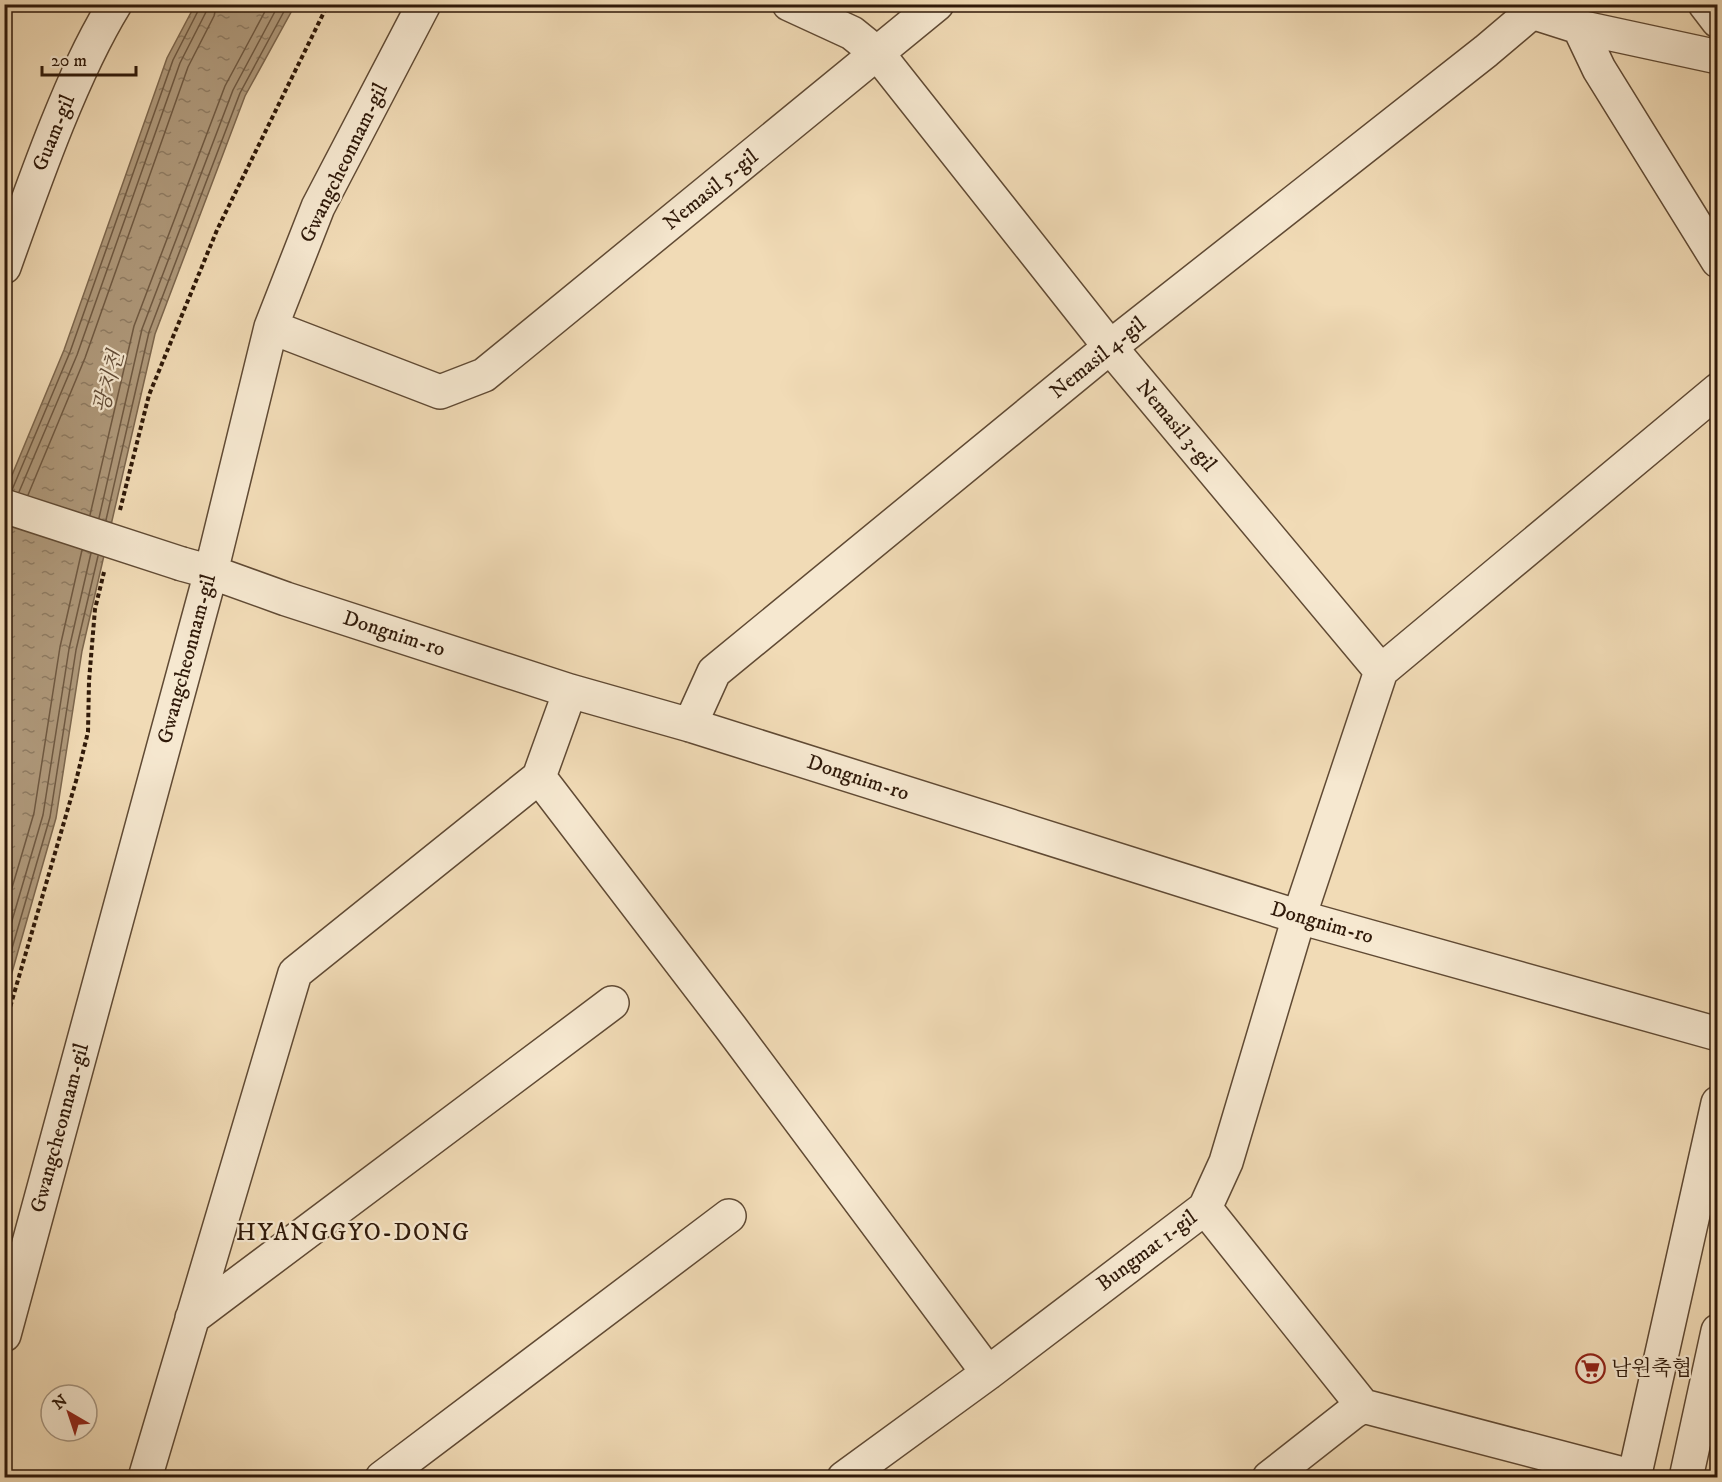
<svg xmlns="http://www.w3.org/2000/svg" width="1722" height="1482" font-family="'IM FELL DW Pica','Noto Serif KR',serif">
	<defs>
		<pattern id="water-ripples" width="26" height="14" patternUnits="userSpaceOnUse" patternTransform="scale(1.5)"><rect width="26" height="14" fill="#af997b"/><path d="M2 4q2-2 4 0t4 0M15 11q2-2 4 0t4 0" fill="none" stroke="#8f7c63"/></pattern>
	</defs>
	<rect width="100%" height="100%" fill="#f1dbb6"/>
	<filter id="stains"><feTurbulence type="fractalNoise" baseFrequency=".00333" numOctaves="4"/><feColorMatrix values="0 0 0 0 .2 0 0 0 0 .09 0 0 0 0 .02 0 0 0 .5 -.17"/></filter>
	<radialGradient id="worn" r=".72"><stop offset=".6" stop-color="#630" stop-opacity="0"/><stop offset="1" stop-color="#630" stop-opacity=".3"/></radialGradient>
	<path fill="url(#water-ripples)" stroke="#7c664d" stroke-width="1.5" d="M195 5H295L245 96 155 334 82 651 56 818 5 997V492L64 350 167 58Z"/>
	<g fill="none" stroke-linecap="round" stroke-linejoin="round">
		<path stroke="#6f5942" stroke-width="1.5" d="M12 490 70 352 173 60 199 9 200 4
			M19 492 77 355 180 63 206 12 208 4
			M28 495 85 358 188 67 214 16 217 4
			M90 515 134 326 225 86 269 4
			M99 518 142 329 233 90 279 4
			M106 520 149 332 240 93 288 4
			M4 915 34 813 60 647 82 550
			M4 948 43 815 69 649 91 553
			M4 976 50 817 76 650 98 556"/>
		<defs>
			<path id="minor" d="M789 4 852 33 878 54 1110 347 1381 671 1299 917 1226 1162 1205 1208 988 1373 844 1478
				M1526 4 1532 12 1579 27 1718 57
				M1705 4 1718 21
				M1579 27 1599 69 1718 261
				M4 267C21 219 38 171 57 124 74 82 91 43 115 4
				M271 327 440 392 484 375 937 4
				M182 564 211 572 286 599 570 691 690 725 1299 917 1718 1034
				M1381 671 1718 390
				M570 691 539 777 731 1028 988 1373
				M690 725 714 672 1110 347 1486 51 1532 12
				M1205 1208 1363 1406 1634 1477
				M192 1318 612 1003
				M4 1335 211 572 271 327 318 207 424 4
				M145 1478 295 973 539 777
				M382 1478 729 1216
				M1269 1478 1353 1412 1363 1406
				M1634 1478 1718 1103
				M1686 1478 1718 1331"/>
		</defs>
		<use href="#minor" stroke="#604a34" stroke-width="36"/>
		<path stroke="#2f1909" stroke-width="4" stroke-dasharray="4.5 3" stroke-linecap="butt" d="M120 510 149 395 217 230 328 4
			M4 1028 76 781 88 732 89 681 95 609 104 572"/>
		<use href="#minor" stroke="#f6e8d0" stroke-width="33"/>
		<defs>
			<path id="minor-bridge" d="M4 506 182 564"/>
		</defs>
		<use href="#minor-bridge" stroke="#604a34" stroke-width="36" stroke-linecap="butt"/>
		<use href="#minor-bridge" stroke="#f6e8d0" stroke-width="33"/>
	</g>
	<defs>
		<symbol id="supermarket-ring" viewBox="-11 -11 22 22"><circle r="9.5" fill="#f6e8d0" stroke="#8f2418" stroke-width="1.5"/><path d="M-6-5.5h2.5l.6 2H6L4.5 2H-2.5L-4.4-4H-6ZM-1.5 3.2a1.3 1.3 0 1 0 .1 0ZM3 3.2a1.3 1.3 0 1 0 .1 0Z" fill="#8f2418"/></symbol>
	</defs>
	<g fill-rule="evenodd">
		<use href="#supermarket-ring" x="1574" y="1352" width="33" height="33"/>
	</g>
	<g text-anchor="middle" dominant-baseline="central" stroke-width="4.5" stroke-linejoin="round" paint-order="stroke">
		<g font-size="21" fill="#2f1909" stroke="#f6e8d0">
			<text transform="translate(54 133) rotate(-68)">Guam-gil</text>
			<text transform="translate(344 163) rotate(-64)">Gwangcheonnam-gil</text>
			<text transform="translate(711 190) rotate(-39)">Nemasil 5-gil</text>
			<text transform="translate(1098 358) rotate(-39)">Nemasil 4-gil</text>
			<text transform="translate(1176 426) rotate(50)">Nemasil 3-gil</text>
			<text transform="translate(394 634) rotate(18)">Dongnim-ro</text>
			<text transform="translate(187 659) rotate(-75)">Gwangcheonnam-gil</text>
			<text transform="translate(858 778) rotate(18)">Dongnim-ro</text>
			<text transform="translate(1322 923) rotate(16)">Dongnim-ro</text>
			<text transform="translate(60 1128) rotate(-75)">Gwangcheonnam-gil</text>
			<text transform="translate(1147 1251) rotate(-37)">Bungmat 1-gil</text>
		</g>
		<g font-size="21" fill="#2f1909" stroke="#f6e8d0" text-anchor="start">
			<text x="1611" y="1369">남원축협</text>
		</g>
		<g font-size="22" font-style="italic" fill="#624c37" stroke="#f6e8d0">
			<text transform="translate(109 382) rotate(-75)">광치천</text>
		</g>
		<g font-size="24" letter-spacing="1.5" fill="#2f1909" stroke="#f6e8d0">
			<text x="353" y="1233">HYANGGYO-DONG</text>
		</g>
	</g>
	<rect width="1722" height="1482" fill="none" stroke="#f1dbb6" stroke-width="24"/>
	<rect x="6" y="6" width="1710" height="1470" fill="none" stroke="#2f1909" stroke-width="3"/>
	<rect x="12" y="12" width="1698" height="1458" fill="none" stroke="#2f1909" stroke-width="1.5"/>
	<g transform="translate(69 1413) rotate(321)"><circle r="28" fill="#f6e8d0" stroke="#a69580" stroke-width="1.5"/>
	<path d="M0-4.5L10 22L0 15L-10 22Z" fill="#8f2418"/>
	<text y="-9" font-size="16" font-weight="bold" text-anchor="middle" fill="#2f1909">N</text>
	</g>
	<path d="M42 66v9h94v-9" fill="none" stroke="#2f1909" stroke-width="3"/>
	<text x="51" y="66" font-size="18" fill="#2f1909" stroke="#f6e8d0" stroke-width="4.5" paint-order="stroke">20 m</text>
	<rect width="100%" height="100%" filter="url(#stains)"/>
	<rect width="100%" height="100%" fill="url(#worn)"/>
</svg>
